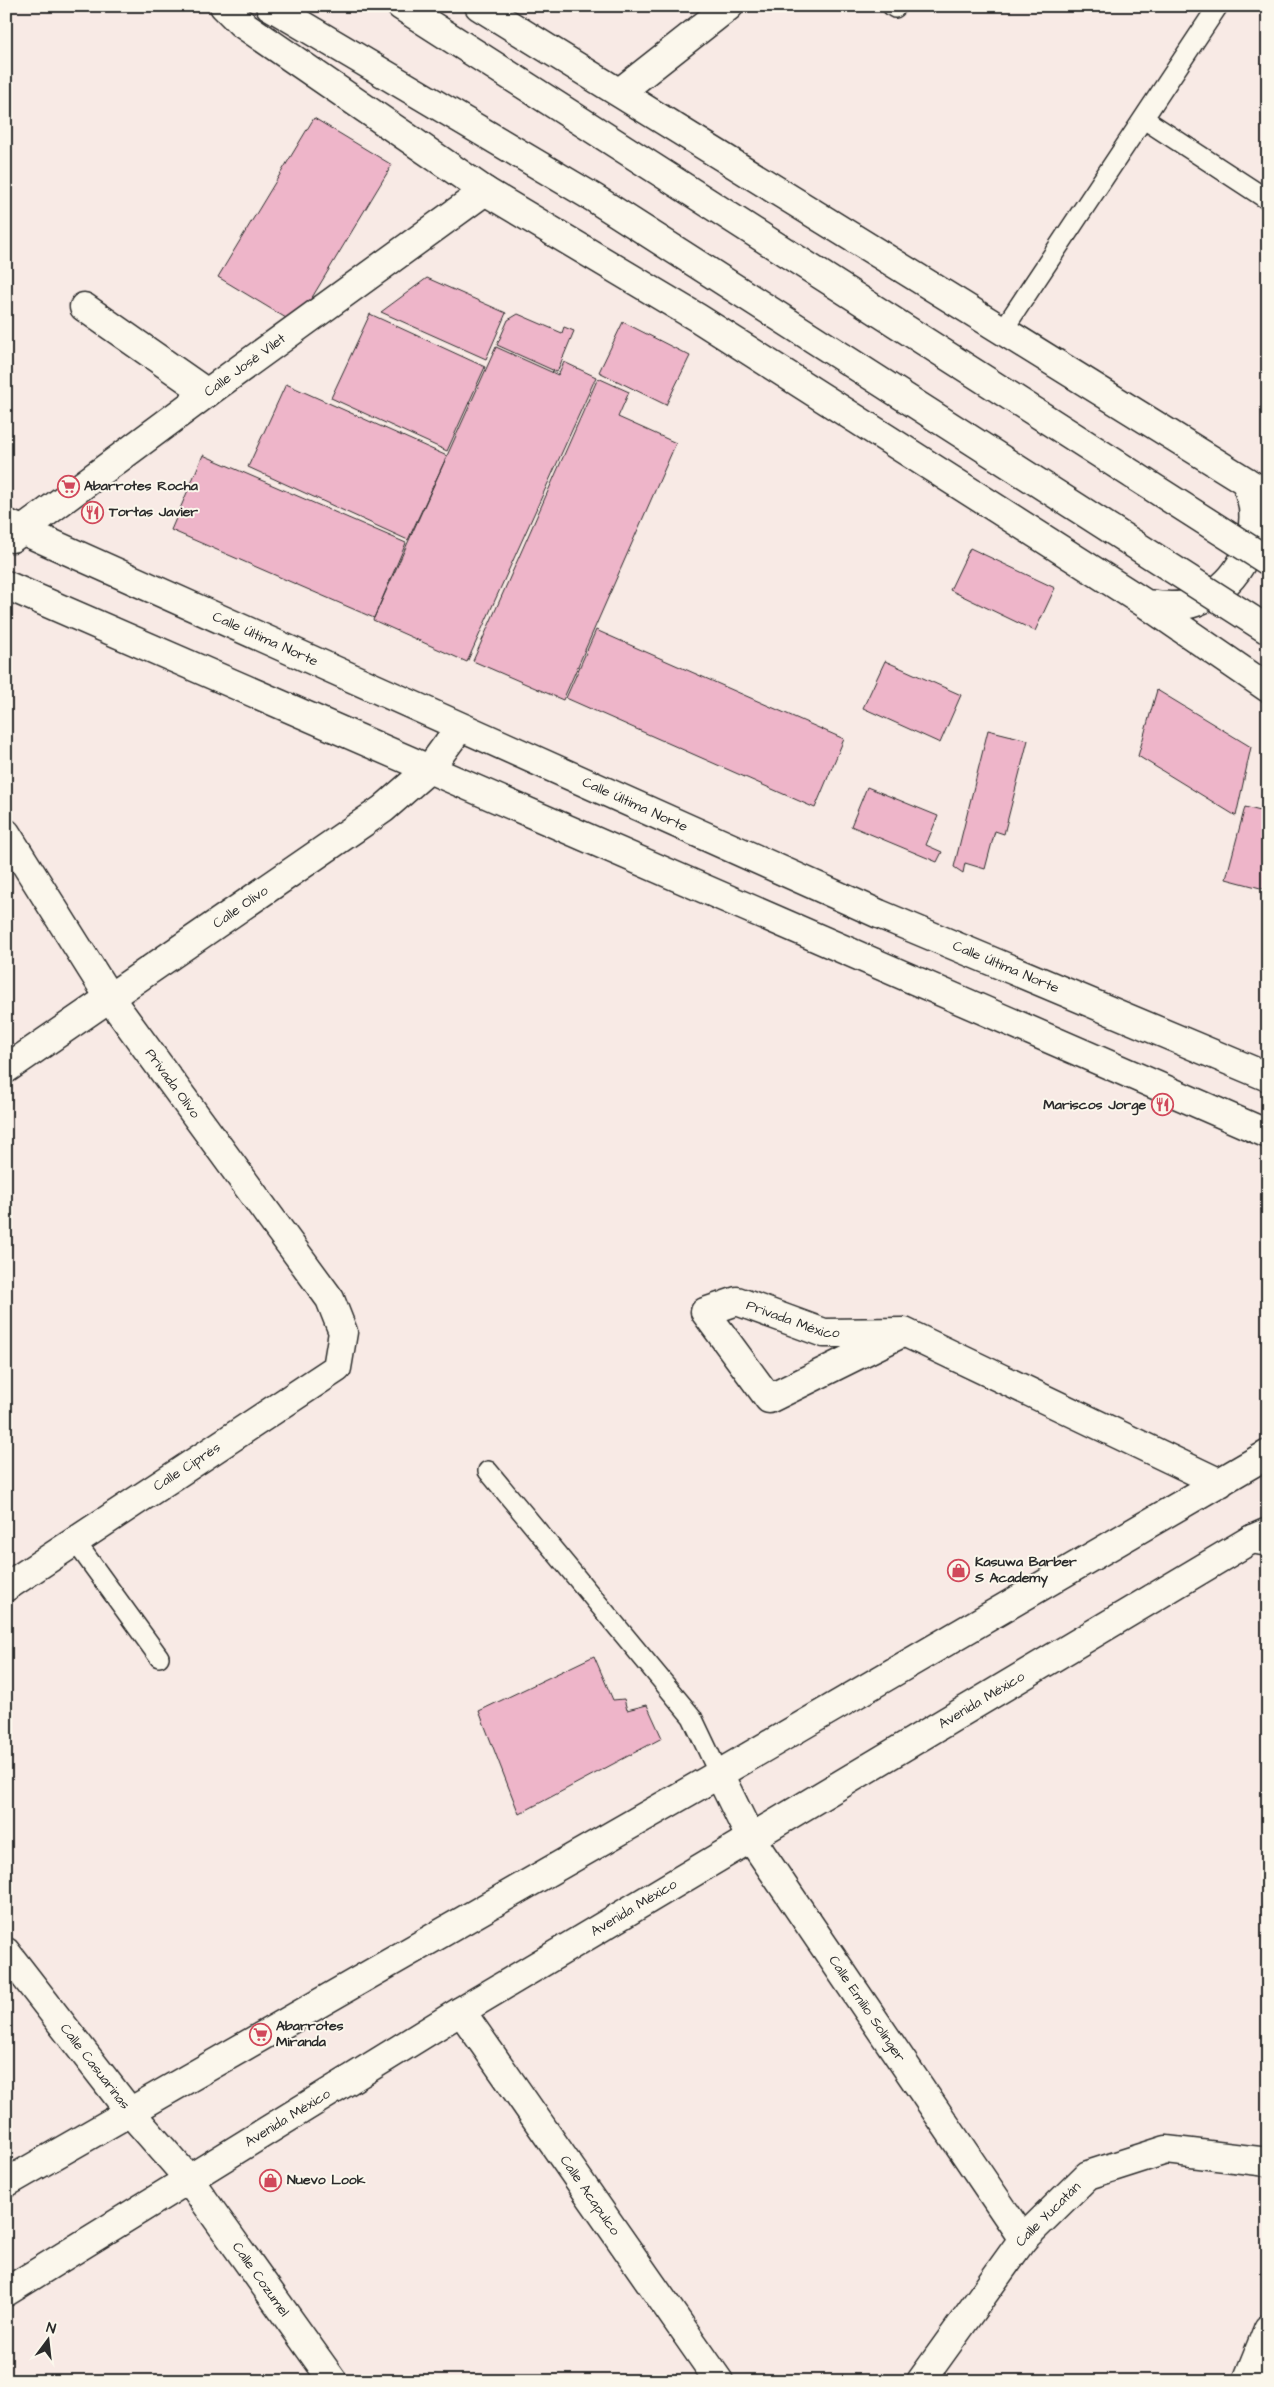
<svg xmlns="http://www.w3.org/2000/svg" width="1274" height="2387" font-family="'Architects Daughter',sans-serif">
	<rect width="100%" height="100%" fill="#f8eae5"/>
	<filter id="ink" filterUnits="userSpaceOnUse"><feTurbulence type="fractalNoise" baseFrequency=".02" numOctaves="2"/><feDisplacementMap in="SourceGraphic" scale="10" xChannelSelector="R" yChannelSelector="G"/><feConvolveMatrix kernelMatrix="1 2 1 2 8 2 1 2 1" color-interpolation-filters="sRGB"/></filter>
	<g filter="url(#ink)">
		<path fill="#eeb5c9" stroke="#2b2b2b" d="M314 118 392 165 296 324 218 277Z
			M427 278 506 313 486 359 381 312Z
			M370 314 485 367 447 451 331 398Z
			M518 314 562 333 564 327 574 331 557 372 497 345 508 320Z
			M623 322 690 356 666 405 599 372Z
			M496 347 558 375 564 362 596 377 467 662 373 620Z
			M598 378 629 392 618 417 676 443 563 700 473 661Z
			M286 384 447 456 408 540 248 467Z
			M203 455 406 543 374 618 171 530Z
			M970 548 1055 588 1035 631 950 590Z
			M596 630 844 739 815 808 566 698Z
			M885 661 961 695 940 743 863 708Z
			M1157 690 1251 747 1236 816 1138 756Z
			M988 730 1028 740 1004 834 995 831 985 869 965 863 963 873 954 867Z
			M867 787 938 816 926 845 942 852 937 862 851 826Z
			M1245 807 1268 813V890L1226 879Z
			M594 1656 613 1700 624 1699 627 1710 647 1705 662 1738 519 1814 479 1711Z"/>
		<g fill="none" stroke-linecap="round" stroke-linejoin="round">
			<defs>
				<path id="lane" d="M892 6 895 8 897 6
					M1144 119 1268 200
					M1003 330 1218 6
					M488 1471 692 1717 719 1774
					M75 1541 159 1657"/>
				<g id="street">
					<path d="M620 92 729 6"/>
					<path d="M84 307 207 393"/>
					<path id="s1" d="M6 523 879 914 1268 1077"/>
					<path id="s2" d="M12 538 207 393 485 191"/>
					<path d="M6 585 1268 1134"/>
					<path id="s3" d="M6 833 109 997 330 1299 343 1332 337 1368 6 1587"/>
					<path id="s4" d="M6 1069 383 809 430 768 460 727"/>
					<path id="s5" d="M904 1332 769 1399 705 1312 737 1301 824 1333 904 1332 1220 1483"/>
					<path id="s6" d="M719 1774 750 1837 1023 2239"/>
					<path id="s7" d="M6 1952 130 2112 188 2178 333 2381"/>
					<path id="s8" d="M461 2011 719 2381"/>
					<path id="s9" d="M921 2381 1023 2239 1088 2175 1166 2150 1268 2162"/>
				</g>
				<g id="secondary">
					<path d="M6 2183 719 1774 1268 1454"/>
					<path id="s10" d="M6 2292 461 2011 1252 1539 1268 1532"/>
				</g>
				<path id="primary" d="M224 6 241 23 485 191 698 318 1146 604 1268 688
					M479 6 1268 495
					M1146 604C1162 606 1180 608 1196 602 1235 587 1257 549 1253 507 1252 499 1248 490 1246 481
					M1252 1539 1268 1542
					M1247 2381 1268 2329"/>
				<path id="highway" d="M270 6 594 198 1112 530
					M401 6 1135 476"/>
			</defs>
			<use href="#lane" stroke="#2b2b2b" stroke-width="22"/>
			<use href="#street" stroke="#2b2b2b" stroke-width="31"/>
			<use href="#secondary" stroke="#2b2b2b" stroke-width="31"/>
			<use href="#primary" stroke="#2b2b2b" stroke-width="31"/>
			<use href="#highway" stroke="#2b2b2b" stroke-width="31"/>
			<use href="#lane" stroke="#fbf7ec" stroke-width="19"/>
			<use href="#street" stroke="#fbf7ec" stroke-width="28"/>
			<use href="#secondary" stroke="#fbf7ec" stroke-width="28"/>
			<use href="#primary" stroke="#fbf7ec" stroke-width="28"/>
			<use href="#highway" stroke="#fbf7ec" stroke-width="28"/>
			<defs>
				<path id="highway-bridge" d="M1135 476 1268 561
					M1112 530 1268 630"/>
			</defs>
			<use href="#highway-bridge" stroke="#2b2b2b" stroke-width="31" stroke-linecap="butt"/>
			<use href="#highway-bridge" stroke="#fbf7ec" stroke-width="28"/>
		</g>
	</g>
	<defs>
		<symbol id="supermarket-ring" viewBox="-11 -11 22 22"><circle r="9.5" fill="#fbf7ec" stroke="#d1495b" stroke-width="1.5"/><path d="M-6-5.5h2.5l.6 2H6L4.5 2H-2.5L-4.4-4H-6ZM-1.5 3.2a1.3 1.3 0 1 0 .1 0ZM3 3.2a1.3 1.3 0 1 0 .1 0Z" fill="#d1495b"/></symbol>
		<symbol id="restaurant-ring" viewBox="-11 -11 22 22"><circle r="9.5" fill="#fbf7ec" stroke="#d1495b" stroke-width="1.5"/><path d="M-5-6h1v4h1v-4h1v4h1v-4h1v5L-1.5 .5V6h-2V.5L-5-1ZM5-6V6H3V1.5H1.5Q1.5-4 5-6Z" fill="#d1495b"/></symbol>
		<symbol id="shop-ring" viewBox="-11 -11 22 22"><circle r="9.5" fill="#fbf7ec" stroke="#d1495b" stroke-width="1.5"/><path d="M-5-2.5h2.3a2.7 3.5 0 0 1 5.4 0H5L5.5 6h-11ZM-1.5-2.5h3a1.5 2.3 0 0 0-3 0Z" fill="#d1495b"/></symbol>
	</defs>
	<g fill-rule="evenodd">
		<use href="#supermarket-ring" x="56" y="474" width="25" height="25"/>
		<use href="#restaurant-ring" x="80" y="500" width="25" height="25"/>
		<use href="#restaurant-ring" x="1150" y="1092" width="25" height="25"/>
		<use href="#shop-ring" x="946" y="1558" width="25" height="25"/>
		<use href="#supermarket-ring" x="248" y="2022" width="25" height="25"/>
		<use href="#shop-ring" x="258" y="2168" width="25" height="25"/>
	</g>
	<g text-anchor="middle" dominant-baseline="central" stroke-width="4" stroke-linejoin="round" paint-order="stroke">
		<g font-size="14" fill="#2b2b2b" stroke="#fbf7ec">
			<text stroke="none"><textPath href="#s2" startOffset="290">Calle José Vilet</textPath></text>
			<text stroke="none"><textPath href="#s1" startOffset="284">Calle Última Norte</textPath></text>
			<text stroke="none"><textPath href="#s1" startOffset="689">Calle Última Norte</textPath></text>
			<text stroke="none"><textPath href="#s4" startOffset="285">Calle Olivo</textPath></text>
			<text stroke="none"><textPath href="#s1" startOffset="1094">Calle Última Norte</textPath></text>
			<text stroke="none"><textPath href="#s3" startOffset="301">Privada Olivo</textPath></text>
			<text stroke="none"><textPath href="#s5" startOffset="352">Privada México</textPath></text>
			<text transform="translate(187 1467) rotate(-33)">Calle Ciprés</text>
			<text stroke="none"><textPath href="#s10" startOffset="1141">Avenida México</textPath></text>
			<text stroke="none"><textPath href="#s10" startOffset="736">Avenida México</textPath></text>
			<text stroke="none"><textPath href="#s6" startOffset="278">Calle Emilio Solinger</textPath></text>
			<text stroke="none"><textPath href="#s7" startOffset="145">Calle Casuarinas</textPath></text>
			<text stroke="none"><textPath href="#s10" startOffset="331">Avenida México</textPath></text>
			<text stroke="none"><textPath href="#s8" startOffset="225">Calle Acapulco</textPath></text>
			<text stroke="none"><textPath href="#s9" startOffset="210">Calle Yucatán</textPath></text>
			<text stroke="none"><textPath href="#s7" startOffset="415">Calle Cozumel</textPath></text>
		</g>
		<g font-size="14" font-weight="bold" fill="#2b2b2b" stroke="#fbf7ec" text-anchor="start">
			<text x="84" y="486">Abarrotes Rocha</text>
			<text x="109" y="512">Tortas Javier</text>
			<text x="1146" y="1105" text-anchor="end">Mariscos Jorge</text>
			<text x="975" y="1562">Kasuwa Barber<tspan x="975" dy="16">S Academy</tspan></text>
			<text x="276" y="2026">Abarrotes<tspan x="276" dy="16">Miranda</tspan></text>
			<text x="287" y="2180">Nuevo Look</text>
		</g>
	</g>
	<rect width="1274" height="2387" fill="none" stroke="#fbf7ec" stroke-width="25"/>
	<rect x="12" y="12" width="1249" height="2362" fill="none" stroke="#2b2b2b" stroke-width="2" filter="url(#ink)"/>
	<g transform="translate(48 2340) rotate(15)" stroke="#fbf7ec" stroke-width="4" paint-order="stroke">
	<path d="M0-4L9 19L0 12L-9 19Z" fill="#2b2b2b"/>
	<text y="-8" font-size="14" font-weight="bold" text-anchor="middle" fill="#2b2b2b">N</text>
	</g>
</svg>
